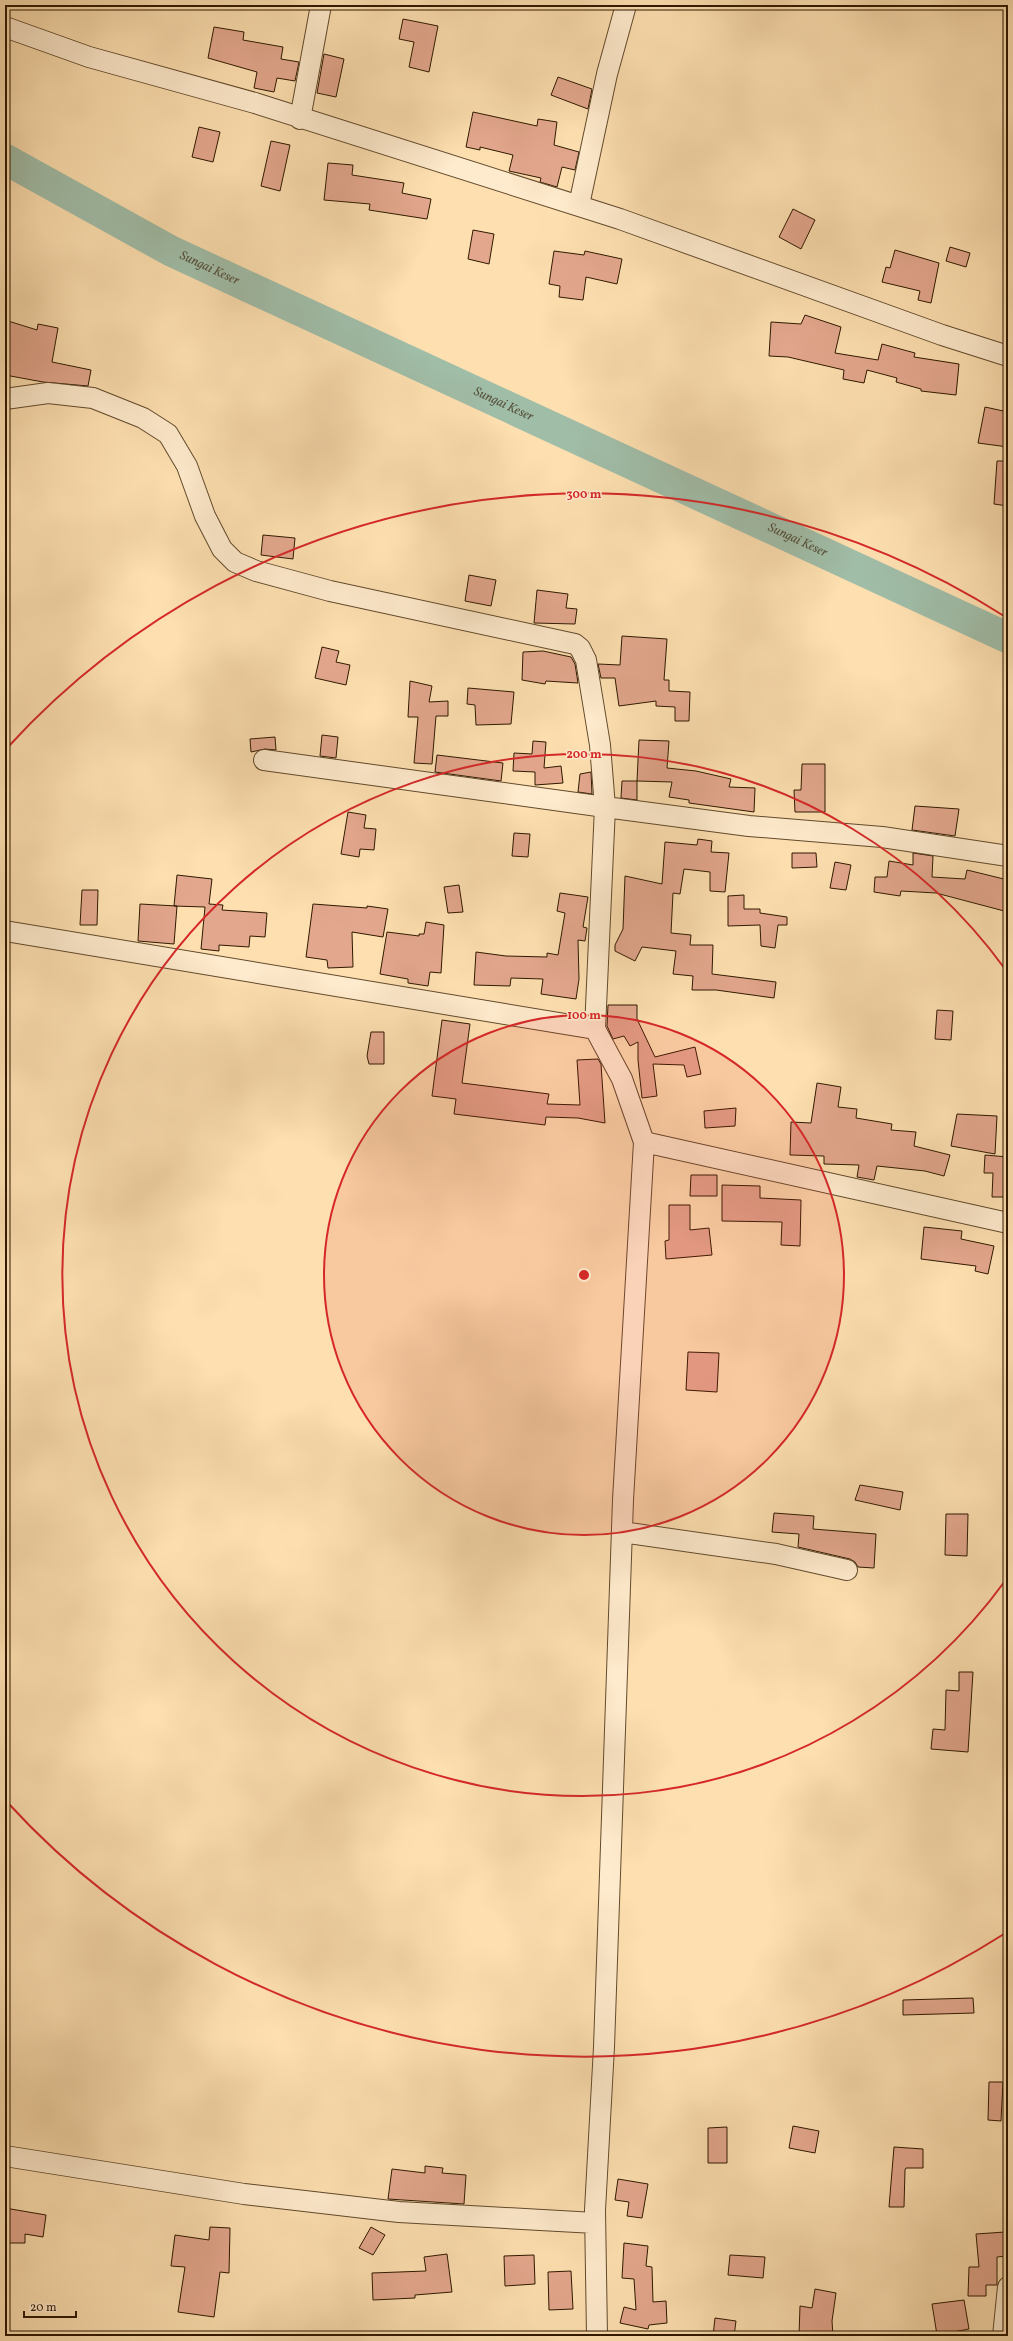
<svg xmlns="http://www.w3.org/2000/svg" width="1013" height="2341" font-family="Vollkorn,serif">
	<rect width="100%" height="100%" fill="#fddfb0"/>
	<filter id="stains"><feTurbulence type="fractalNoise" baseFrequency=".005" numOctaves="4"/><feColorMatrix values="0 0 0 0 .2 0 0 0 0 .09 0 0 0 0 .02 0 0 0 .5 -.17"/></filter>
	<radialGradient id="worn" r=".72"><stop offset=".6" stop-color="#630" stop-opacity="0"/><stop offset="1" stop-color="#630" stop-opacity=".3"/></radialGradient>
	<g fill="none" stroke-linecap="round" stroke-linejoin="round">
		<path stroke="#a0bda8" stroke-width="31" id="s1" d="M5 159 171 251 1008 638"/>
	</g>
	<path fill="#e3a78d" stroke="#2f1900" d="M403 19 438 26 429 72 409 67 414 42 399 39Z
		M214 27 244 32 243 40 283 47 281 59 299 62 295 81 277 78 274 92 254 88 257 72 208 58Z
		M324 54 344 59 336 97 317 93Z
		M558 77 592 89 588 109 551 95Z
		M473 112 537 126 538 119 557 122 554 145 579 152 575 170 562 167 557 187 540 182 541 178 509 171 513 155 480 147V150L466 147Z
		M199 127 220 132 213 162 192 157Z
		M271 141 290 145 280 191 261 186Z
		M328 163 353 165 352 175 404 183 402 193 431 199 427 219 369 210 370 204 324 200Z
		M793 209 815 220 801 249 779 237Z
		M473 230 494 234 489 264 468 259Z
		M950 247 970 253 966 267 946 261Z
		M895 250 939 263 931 303 918 300 920 291 882 282 886 267 890 268Z
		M554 251 584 255 585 251 622 259 617 284 586 277 583 300 559 297 560 286 549 284Z
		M805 315 841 327 835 353 878 360 882 344 915 353 914 357 959 364 956 395 921 391V389L896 382 897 378 867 370 864 383 843 379 844 370 788 357 769 356 771 322 801 324Z
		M5 320 37 330 38 324 58 328 52 362 91 370 88 386 43 382 5 375Z
		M985 407 1008 412V447L978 443Z
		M997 461H1008V506L994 504Z
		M263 535 295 538 293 559 261 555Z
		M469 575 496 580 491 606 465 601Z
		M537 590 568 594 566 608 577 609 575 624 534 623Z
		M622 636 667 639 664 680H669V691L690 692 689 721H675V707L656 706V701L619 706 615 678H601L598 664 620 665Z
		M322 647 339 651 336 662 350 665 346 685 315 678Z
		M543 651 571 657 575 664 578 683 546 681 545 684 522 680 523 652Z
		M410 681 432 686 429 702 448 701V716H436L432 764 414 763 418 717H408Z
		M468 688 514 692 511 724 476 725 475 705 467 704Z
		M322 735 338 737 336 758 320 756Z
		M275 737 276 750 265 749 251 752 250 739Z
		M639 740 669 741 667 768 696 771 731 779 729 787 755 788 754 812 689 803V800L669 797 672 782 637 781Z
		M533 741 546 742 544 768 561 766 563 783 535 785V772L513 771 514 753 532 754Z
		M437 755 503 763 501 781 435 772Z
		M802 764H825V812H795L794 790H801Z
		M591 772 592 794 578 792 580 774Z
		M622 781H637V800L621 798Z
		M915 806 959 809 955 836 912 830Z
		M348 812 366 815 364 828 376 829 374 850 360 849 359 857 341 854Z
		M514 833 530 834 528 857 512 856Z
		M698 839 712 841 711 852 729 853 725 892 710 891V872L684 869 680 894 673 893 671 933 691 935 690 945H713L712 974 776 982 774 998 716 990H692L693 976 673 974 676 951 642 947 635 961 615 951V945L623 929 625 876 662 884 665 842 697 845Z
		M792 853H816L817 867 792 868Z
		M913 853 933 856 932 877 965 879 967 870 1008 880V912L936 893 901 891 900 896 874 892 875 877H887L889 861 913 865Z
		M835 862 851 865 846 890 830 888Z
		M177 875 212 879 209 904 223 905 222 910 267 913 265 937 250 936 249 947 219 945V951L201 949 205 907 174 906Z
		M459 885 463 912 448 913 444 887Z
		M82 890H98L97 925H80Z
		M560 893 588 897 583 927 587 928 585 941 578 940 579 979 576 999 541 994 543 979 511 978 510 986 474 985 476 952 506 956 547 957V953L558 955 565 913 557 911Z
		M744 895V909H760V913L787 917V925H778L775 948 761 946 760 925 728 926V896Z
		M140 904 177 906 174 944 138 941Z
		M313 904 367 908V906L388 909 383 937 352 932 353 967 328 968 327 960 306 957Z
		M426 922 444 925 441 973 430 972 428 986 408 983V979L380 974 387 932 419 936V934H424Z
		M608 1005H637V1019L655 1057 695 1047 701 1074 687 1077 684 1065 653 1064 657 1096 642 1098 638 1060V1042L630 1046 624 1036 613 1039 607 1026Z
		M937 1010 953 1011 951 1040 935 1039Z
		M442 1020 470 1024 462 1083 549 1094 547 1104 580 1105 577 1060 598 1059 601 1064 605 1123 578 1118 546 1117 545 1125 454 1114 456 1099 432 1096Z
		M371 1032H384V1064H369L367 1056Z
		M817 1083 841 1087 838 1107 857 1109 856 1118 892 1124 891 1130 916 1132 914 1146 950 1155 944 1176 925 1171 877 1166 874 1180 857 1177 859 1165 824 1164V1156L790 1155 791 1122 811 1123Z
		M736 1108 735 1126 705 1128 704 1111Z
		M957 1114 997 1116 995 1154 951 1146Z
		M985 1155 1008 1157V1197H992L993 1173H984Z
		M691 1175H717V1196H690Z
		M722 1185 760 1186V1198L801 1200 800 1246 781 1245 782 1222 722 1221Z
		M669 1205H690V1230L709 1228 712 1255 666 1259 665 1241 669 1240Z
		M924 1227 962 1231 961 1239 994 1246 988 1274 975 1271 976 1266 921 1259Z
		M688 1352 719 1353 717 1392 686 1390Z
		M860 1485 903 1492 900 1510 855 1500Z
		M774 1513 814 1516 813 1529 876 1534 874 1568 858 1567 855 1562 850 1559 798 1547 799 1534 772 1532Z
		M946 1514H968L967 1556 945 1555Z
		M959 1672H973L968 1752 931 1749 933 1729 945 1730 946 1690 959 1691Z
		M973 1998 974 2013 903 2015V2000Z
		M989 2082H1003L1001 2121 988 2120Z
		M793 2126 819 2131 815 2153 789 2148Z
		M727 2127V2163H708V2128Z
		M894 2147 923 2149V2168H906L905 2170 904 2207H889Z
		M425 2166 443 2168 442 2173 466 2175 464 2204 388 2199 392 2169 425 2173Z
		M618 2179 648 2184 642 2218 627 2216 629 2202 615 2200Z
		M5 2208 46 2215 43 2237 25 2234V2243H5Z
		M210 2227 230 2228 229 2273 220 2272 214 2317 178 2312 185 2267 171 2266 175 2235 209 2240Z
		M371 2227 385 2235 373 2255 359 2248Z
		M1005 2232 1007 2256 997 2257V2285H986V2296H968L969 2267H979L976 2234Z
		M624 2243 648 2246 646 2266 652 2267 653 2302 666 2301 667 2323 649 2325 648 2329 620 2323 624 2307 636 2310 634 2279 622 2278Z
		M447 2254 452 2292 415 2295V2298L373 2300 372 2273 426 2271 424 2257Z
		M534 2255 535 2284 505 2286 504 2256Z
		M730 2255 765 2257 763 2278 728 2275Z
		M571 2271 573 2309 549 2310 548 2272Z
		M815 2289 836 2293 832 2321 833 2336H799L800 2306 812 2308Z
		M964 2300 969 2329 937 2335 932 2304Z
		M715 2318 736 2321 734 2336H713Z"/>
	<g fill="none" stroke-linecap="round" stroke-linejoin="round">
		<defs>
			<path id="minor" d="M5 27 89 57 255 103 620 219 942 335 1008 356
				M300 119 321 5
				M579 205 607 74 626 5
				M5 399 48 393 93 398 143 418 168 434 187 466 205 516 222 549 235 562 256 571 330 591 575 644 580 648 586 660 600 745 605 807 264 760
				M5 931 595 1029 622 1079 644 1142 1008 1223
				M595 1029 605 807 749 826 882 837 1008 856
				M622 1532 776 1554 847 1570
				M5 2156 244 2194 399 2212 595 2223
				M597 2336 595 2210 604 2047 623 1500 644 1142
				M1003 2336 1008 2287"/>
		</defs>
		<use href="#minor" stroke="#624a2c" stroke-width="22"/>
		<use href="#minor" stroke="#feeacc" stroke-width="20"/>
	</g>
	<circle cx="584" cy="1275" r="260" fill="#d62828" fill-opacity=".12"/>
	<g fill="none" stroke="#d62828" stroke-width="2">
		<circle cx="584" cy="1275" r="260"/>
		<path d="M1005 1581A521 521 0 1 1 1005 969"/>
		<path d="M1004 1934A781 781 0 0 1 8 1803M8 747A781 781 0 0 1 1004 616"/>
	</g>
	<g text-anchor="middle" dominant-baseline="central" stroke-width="3" stroke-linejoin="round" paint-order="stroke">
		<g font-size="13" font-style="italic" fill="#57523b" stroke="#feeacc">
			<text stroke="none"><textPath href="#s1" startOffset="232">Sungai Keser</textPath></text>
			<text stroke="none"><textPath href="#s1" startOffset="556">Sungai Keser</textPath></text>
			<text stroke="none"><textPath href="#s1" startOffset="880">Sungai Keser</textPath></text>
		</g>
	</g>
	<circle cx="584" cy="1275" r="6" fill="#d62828" stroke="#feeacc" stroke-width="2"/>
	<g font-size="12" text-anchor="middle" font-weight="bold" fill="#d62828" stroke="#feeacc" stroke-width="3" stroke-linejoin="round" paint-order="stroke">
		<text x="584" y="498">300 m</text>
		<text x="584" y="758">200 m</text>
		<text x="584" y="1019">100 m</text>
	</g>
	<rect width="1013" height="2341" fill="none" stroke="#fddfb0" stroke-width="20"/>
	<rect x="6" y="6" width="1001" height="2329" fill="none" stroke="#2f1900" stroke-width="2"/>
	<rect x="10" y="10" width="993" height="2321" fill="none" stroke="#2f1900"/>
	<path d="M24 2311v6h52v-6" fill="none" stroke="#2f1900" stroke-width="2"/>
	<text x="30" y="2311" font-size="12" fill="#2f1900" stroke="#feeacc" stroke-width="3" paint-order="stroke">20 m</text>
	<rect width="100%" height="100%" filter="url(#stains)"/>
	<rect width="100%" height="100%" fill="url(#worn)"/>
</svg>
